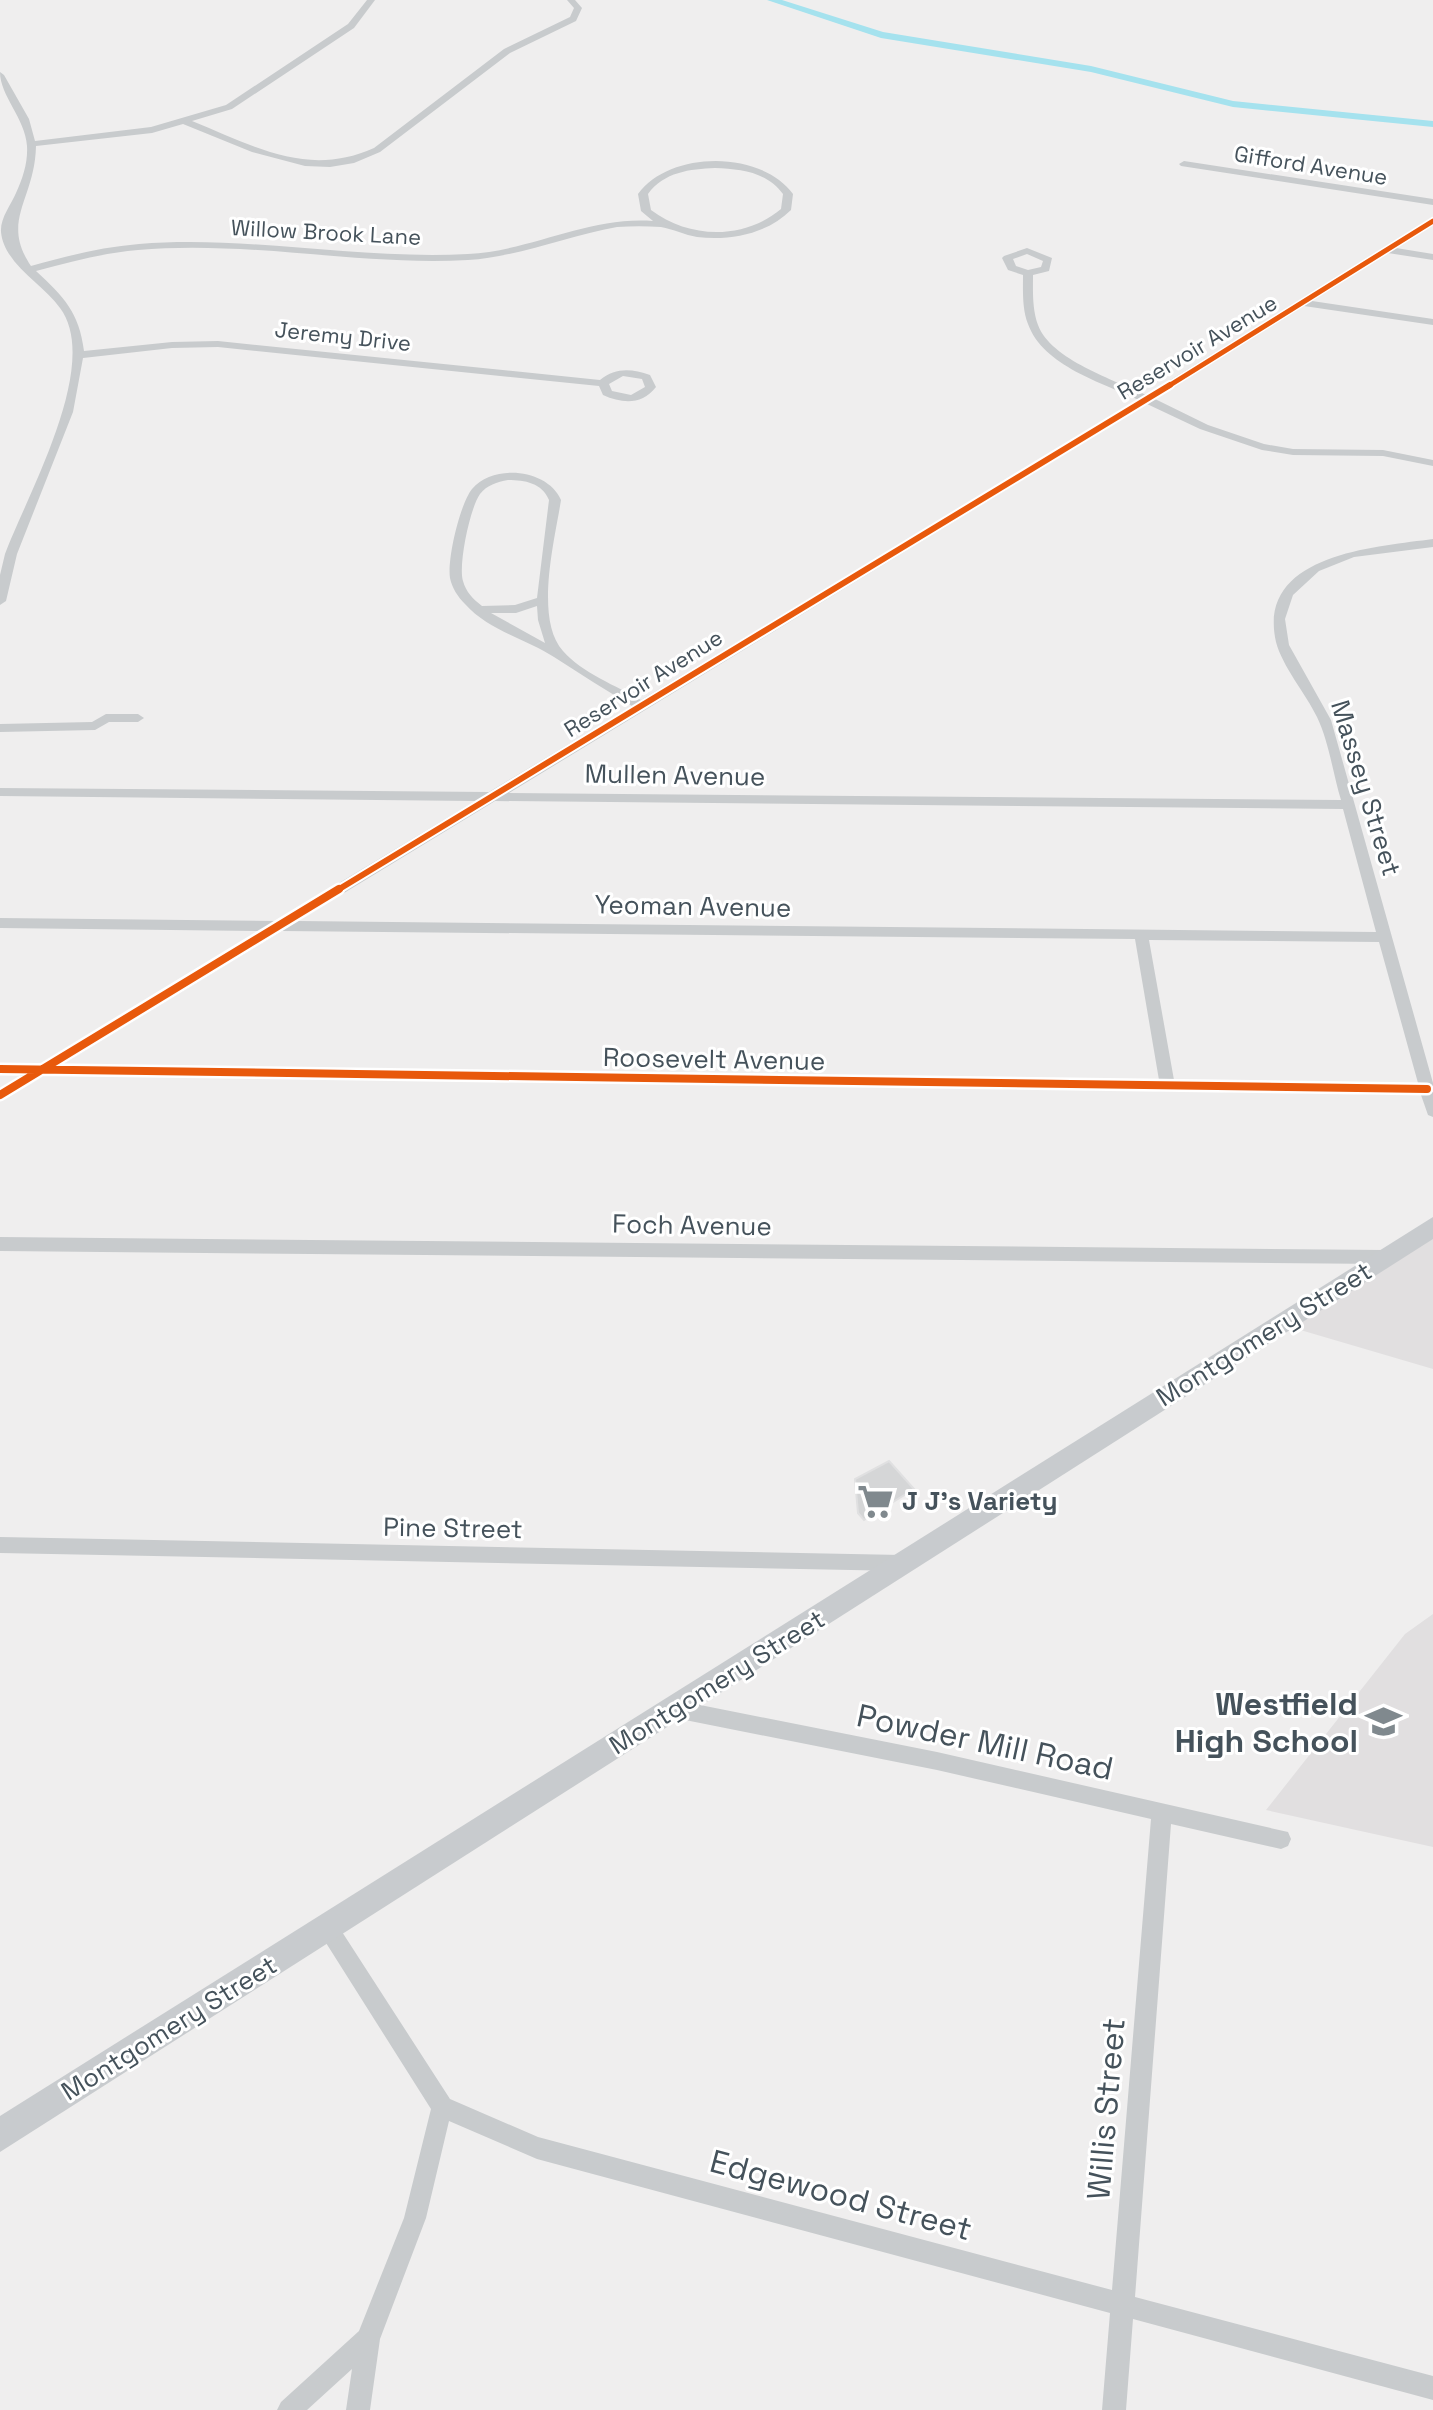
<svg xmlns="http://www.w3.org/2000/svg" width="1433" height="2410" font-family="'Space Grotesk',sans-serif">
	<rect width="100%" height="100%" fill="#efeeee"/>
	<path fill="#e1dfe0" d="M1433 1226V1369L1280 1324Z
		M1433 1614V1847L1266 1810 1405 1634Z"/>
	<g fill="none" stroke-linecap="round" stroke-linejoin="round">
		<path fill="#a5e2ee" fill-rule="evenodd" d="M767 0H782L883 32 1091 66 1233 101 1433 121V127L1233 107 1091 72 881 38Z"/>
	</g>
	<path fill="#d5d6d7" stroke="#e0e0e1" stroke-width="2" d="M889 1461 914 1489 864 1520 858 1513 855 1479Z"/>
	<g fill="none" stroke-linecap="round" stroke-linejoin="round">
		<path fill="#c8cbcd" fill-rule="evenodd" d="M367 0H375L354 28 232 109 192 121C254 146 307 178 374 148L504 49 570 17 574 8 567 0H575L582 8 576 21 510 53 380 152 354 163 330 167 305 166 252 152 183 124 152 133 36 146C35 200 0 220 31 266 67 256 102 247 139 244 248 235 358 260 468 254 531 251 589 216 653 221L641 211 638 194C670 150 761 150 793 194L791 210C767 234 730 241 697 237 685 235 673 229 661 227 646 226 632 226 617 227 567 236 518 257 468 260 358 266 248 240 138 250 103 253 70 262 36 271 64 297 79 312 84 351L172 342 218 341 600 380C616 367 632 369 650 375L656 387C642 405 623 404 603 395L599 386 218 347 172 348 83 358 73 412 17 554 6 601 0 605V575L5 554C27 495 102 364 60 308 43 284 4 264 1 232 0 218 11 205 16 193 23 178 28 162 27 146 25 118 0 96 0 72L4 75 29 119 35 141 151 127 226 105 348 24ZM715 168C741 169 767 172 783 194L781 209C744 240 689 239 651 210L648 194C664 172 690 169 715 168ZM623 376 642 379 645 387 631 395 612 391 609 384Z
			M1184 161 1433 199V205L1181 166 1179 164Z
			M1433 218V225L1396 248 1433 254V260L1388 253 1312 301 1433 319V325L1304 306 1155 399 1208 425 1264 444 1293 449 1383 450 1433 460V466L1383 456 1293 455 1262 450 1200 429 1147 404 509 793 1341 800C1333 774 1329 742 1317 717 1306 694 1282 666 1276 642 1256 554 1375 547 1433 539V547L1354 557 1319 571 1293 595 1285 619 1289 645 1331 720 1433 1083V1117L1428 1115 1421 1095 45 1075 0 1101V1088L21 1075H0V1063L39 1064 260 931 0 928V918L276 921 475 801 0 796V788L489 792 632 706C606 690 580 674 554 657 525 638 489 631 465 604 458 597 452 588 450 578 447 559 460 504 472 489 494 463 548 469 561 500 555 539 534 619 563 651 582 673 617 686 641 700L1139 400C1103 383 1043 366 1028 324 1022 309 1023 291 1023 275L1008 270 1002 258 1004 256 1027 248 1052 258 1049 271 1033 275C1033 291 1032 309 1038 325 1051 360 1115 380 1146 395ZM1027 254 1043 261 1041 267 1028 270 1016 266 1013 259ZM508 480C525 480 542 483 549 500L537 598 515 605 482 606C473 599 466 592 463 581 458 565 470 508 480 494 487 485 497 482 508 480ZM537 606 538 620 545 643 491 613H516ZM495 801 1343 809 1376 932 298 921ZM282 931 1135 939 1159 1080 63 1064ZM1149 940 1379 942 1418 1083 1174 1080Z
			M106 714H138L144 718 138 722H109L95 730 0 732V724L92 722Z
			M0 1237 1384 1250 1390 1252 1392 1257 1390 1262 1384 1264 0 1251Z
			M0 1537 902 1555 908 1557 911 1563 908 1569 902 1571 0 1553Z
			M675 1700 937 1752 1288 1832 1291 1839 1288 1846 1281 1849 1171 1824 1135 2297 1433 2376V2400L1133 2319 1126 2410H1102L1110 2313 537 2159 449 2121 426 2218 380 2339 370 2410H346L352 2369 307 2410H277L281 2402 359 2331 404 2218 431 2109 321 1935 318 1928 321 1921 328 1918 335 1921 450 2099 538 2137 1112 2290 1151 1819 937 1770 675 1718 668 1715 665 1709 668 1703Z"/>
		<path fill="#c8cbce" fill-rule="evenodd" d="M1433 1217V1239L0 2152V2116Z"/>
		<defs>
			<path id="cycleway-far2" d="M1167 387 1433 221"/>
			<path id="cycleway-far1" d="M336 891 1170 385"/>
			<path id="cycleway" d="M0 1069 1427 1089
				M0 1095 339 889"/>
		</defs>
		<use href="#cycleway-far2" stroke="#fff" stroke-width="8"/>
		<use href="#cycleway-far1" stroke="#fff" stroke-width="10"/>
		<use href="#cycleway" stroke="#fff" stroke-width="13"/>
		<use href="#cycleway-far2" stroke="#e8590c" stroke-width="5"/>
		<use href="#cycleway-far1" stroke="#e8590c" stroke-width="6"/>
		<use href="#cycleway" stroke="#e8590c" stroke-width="8"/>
	</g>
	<defs>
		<symbol id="supermarket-bare" viewBox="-9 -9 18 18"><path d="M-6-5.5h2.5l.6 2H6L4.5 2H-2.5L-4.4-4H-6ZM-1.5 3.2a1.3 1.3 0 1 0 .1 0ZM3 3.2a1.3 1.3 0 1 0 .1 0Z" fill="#80898e" stroke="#fff" stroke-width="2.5" paint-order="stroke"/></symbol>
		<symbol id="school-bare" viewBox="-9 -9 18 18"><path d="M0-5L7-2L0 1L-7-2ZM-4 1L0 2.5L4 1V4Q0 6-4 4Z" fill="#80898e" stroke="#fff" stroke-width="2.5" paint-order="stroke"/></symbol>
	</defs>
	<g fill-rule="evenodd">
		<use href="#supermarket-bare" x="850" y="1476" width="51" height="51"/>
		<use href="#school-bare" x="1358" y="1696" width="51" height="51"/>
	</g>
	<g text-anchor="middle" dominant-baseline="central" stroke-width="6" stroke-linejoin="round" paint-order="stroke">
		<g font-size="22" fill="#45525b" stroke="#fff">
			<text transform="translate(1311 165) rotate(9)">Gifford Avenue</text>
			<text transform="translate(326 232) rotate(3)">Willow Brook Lane</text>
			<text transform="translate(343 336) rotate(6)">Jeremy Drive</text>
			<text transform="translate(1197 347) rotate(-31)">Reservoir Avenue</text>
			<text transform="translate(643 683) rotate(-32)">Reservoir Avenue</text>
		</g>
		<g font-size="26" fill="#45525b" stroke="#fff">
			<text transform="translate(675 775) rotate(1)">Mullen Avenue</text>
			<text transform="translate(1366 788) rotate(73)">Massey Street</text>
			<text transform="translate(693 906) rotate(1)">Yeoman Avenue</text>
			<text transform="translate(714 1059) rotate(1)">Roosevelt Avenue</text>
			<text transform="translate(692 1225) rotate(1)">Foch Avenue</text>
			<text transform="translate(1264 1334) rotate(-32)">Montgomery Street</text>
			<text transform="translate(453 1528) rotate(1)">Pine Street</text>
			<text transform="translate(717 1682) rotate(-32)">Montgomery Street</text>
			<text transform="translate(169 2028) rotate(-32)">Montgomery Street</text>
		</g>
		<g font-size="26" font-weight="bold" fill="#45525b" stroke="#fff" text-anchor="start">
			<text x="902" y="1501">J J's Variety</text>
		</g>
		<g font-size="32" font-weight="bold" fill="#45525b" stroke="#fff" text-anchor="end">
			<text x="1358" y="1704">Westfield<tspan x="1358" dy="37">High School</tspan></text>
		</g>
		<g font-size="32" fill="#45525b" stroke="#fff">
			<text transform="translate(985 1742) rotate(12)">Powder Mill Road</text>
			<text transform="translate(1106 2109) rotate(-85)">Willis Street</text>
			<text transform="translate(841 2195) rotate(15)">Edgewood Street</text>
		</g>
	</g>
</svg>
